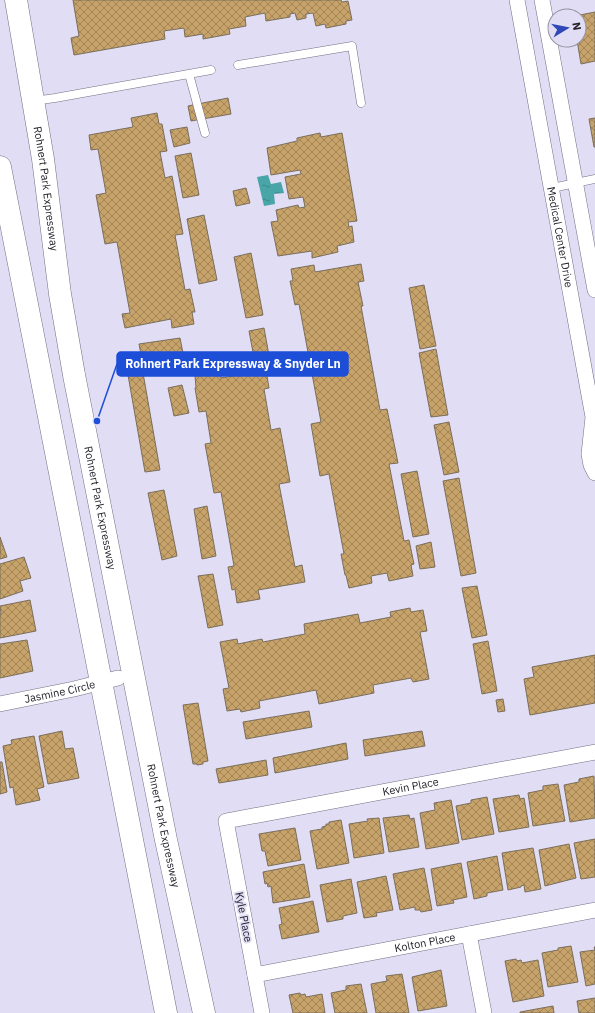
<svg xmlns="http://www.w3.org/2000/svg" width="595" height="1013" font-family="'IBM Plex Sans',sans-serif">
	<defs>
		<pattern id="water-ripples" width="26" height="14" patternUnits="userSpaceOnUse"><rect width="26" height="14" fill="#49a5a7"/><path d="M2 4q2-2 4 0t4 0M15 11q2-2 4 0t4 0" fill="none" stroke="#3d8688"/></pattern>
		<pattern id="building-cross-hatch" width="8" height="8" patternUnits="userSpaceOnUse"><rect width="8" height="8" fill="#c7a269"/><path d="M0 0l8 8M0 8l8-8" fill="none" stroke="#a18457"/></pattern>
	</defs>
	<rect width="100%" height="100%" fill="#e0ddf4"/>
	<path fill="url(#water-ripples)" d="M268 175 271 184 281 182 284 193 274 194 275 204 264 206 257 177Z"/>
	<path fill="url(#building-cross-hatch)" stroke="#7a6e5b" d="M73 0H341L342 2 348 1 352 20 346 21V24L326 28 325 24 316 26 313 13 306 14V18L297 20 295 13 290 14V17L266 21 265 13 245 17 246 26 229 29 230 34 203 39V34L185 37 184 28 164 31 165 39 74 55 71 38 79 36Z
		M595 12V61L581 64 577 40H579V16H575Z
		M228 98 231 114 191 121 188 106Z
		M157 113 159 124H162L167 151 160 152 165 178 172 176 183 234 175 235 185 290 190 289 195 312H192L194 324 172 328 171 319 125 328 122 314 130 313 117 242 105 244 96 195 106 193 98 149 91 150 89 135 133 127 131 118Z
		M595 118V147H594L589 119Z
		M187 127 190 143 174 147 170 130Z
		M320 133 321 137 342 133 357 221 348 222 349 227 352 226 354 242 337 246 338 252 312 258V251L278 256 271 222 278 221 276 210 298 205 299 208 305 207 303 197 289 199 285 177 301 174 300 170 271 175 267 148 297 141V138Z
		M191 153 199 195 183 198 175 156Z
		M246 188 250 203 236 206 233 191Z
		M204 215 217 280 199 284 187 219Z
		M251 253 263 315 246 318 234 257Z
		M361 264 364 281 358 282 363 306H361L380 410 387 409 398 463 389 464 404 541 409 540 414 564 411 565 413 576 389 581 387 573 371 576 372 583 349 588 346 575H345L341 554H344L329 474 320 476 311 424 321 422 299 304 295 305 290 281H293L291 269 314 265 315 272Z
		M424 285 436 346 420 349 409 288Z
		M264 328 270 361 255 363 249 331Z
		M180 338 183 353 142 360 139 344Z
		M436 349 448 415 431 417 419 353Z
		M266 370 269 388 264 389 271 430 280 428 290 482 279 484 295 567 302 565 305 582 258 590 260 599 237 603 235 589 232 590 228 567 234 566 221 492 214 493 205 444 211 443 206 411 199 412 195 388H196L195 376 220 372 221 378Z
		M143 373 160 470 145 472 128 375Z
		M182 385 189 413 174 416 168 388Z
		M449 422 459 472 444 475 434 425Z
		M417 471 429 534 413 537 401 474Z
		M459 478 476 573 461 576 443 481Z
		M164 490 177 556 162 560 148 493Z
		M207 506 216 556 202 559 194 509Z
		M0 537 7 557 0 559Z
		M431 542 435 567 420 569 416 546Z
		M24 557 31 578 20 581 23 591 0 599V564Z
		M213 574 223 625 208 628 198 576Z
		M477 586 487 635 472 638 462 588Z
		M30 600 36 631 0 638V614H1L0 606Z
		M410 608 411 612 423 610 427 631 420 632 429 679 413 682 411 678 373 685 374 693 319 704 316 690 259 701 260 708 241 712 240 709 227 711 223 689 229 688 220 642 237 639 238 644 262 639 263 642 305 634 304 624 358 614 360 623 391 617 390 612Z
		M27 640 33 671 0 678V644Z
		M488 641 497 691 482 694 473 644Z
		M595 655V703L530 715 524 679 534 677 532 667Z
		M503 699 505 711 498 712 496 700Z
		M198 703 208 761 203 762V764L197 765V764H193L183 705Z
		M309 711 312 727 246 739 243 722Z
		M62 731 65 749 73 748 79 778 48 784 39 736Z
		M422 731 425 746 365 756 363 740Z
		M34 736 44 787 37 789 40 800 16 805 13 787 10 788 3 746 12 744 11 740Z
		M346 743 348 759 275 773 273 758Z
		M266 760 268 775 219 783 216 769Z
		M0 762H2L7 792 0 794Z
		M594 776 595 818 570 822 564 785 579 782V779Z
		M558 784 565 821 533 826 528 793 543 790V786Z
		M519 795 520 799 524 798 529 827 499 832 493 799Z
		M487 797 494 834 462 840 456 806 471 803V800Z
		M451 800 459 843 426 849 420 813 435 810 434 803Z
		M409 815 410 819 414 818 419 847 389 852 383 818Z
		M379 818 384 853 354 858 349 824 368 821 367 819Z
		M341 820 349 863 317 869 310 831 322 829V827L326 826V824H329V822Z
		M295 828 301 860 268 866 265 851H262L259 834Z
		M595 839V877L581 879 574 843Z
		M569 844 576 878 545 886 539 850Z
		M533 848 541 889 525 892 524 885 521 886V887L508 890 502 853Z
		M497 856 503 890 487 893V896L474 899 467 862Z
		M461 863 467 897 453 900 454 903 437 906 431 869Z
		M304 864 310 897 273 903 271 886 268 887 267 883 265 884 263 872Z
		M424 868 432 910 421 912 420 910H415V907L400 910 393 874Z
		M386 876 393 910 376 913 377 916 364 918 357 882Z
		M351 879 357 913 343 916V919L327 922 320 885Z
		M313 901 319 932 282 939 279 925 282 924 279 908Z
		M571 946 578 982 548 987 542 953 558 950V948Z
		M594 947H595V984L586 986 580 952 595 950Z
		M516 959 517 961 521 960 522 963 538 960 544 996 513 1002 505 961Z
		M441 970 447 1006 418 1011 412 977Z
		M402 974 409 1013H376L371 984 387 981 386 976Z
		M361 984 367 1013H335L331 993 346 990V986Z
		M300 993 301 995 305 994 306 997 322 994 325 1013H293L289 995Z
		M595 998V1013H579L577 1001Z
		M553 1006 554 1013H520V1012Z"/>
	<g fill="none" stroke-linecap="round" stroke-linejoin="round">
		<defs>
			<path id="service" d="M238 65 352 46 361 103
				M189 74 205 133
				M34 101 55 98 211 70
				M552 188 595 179"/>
			<g id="minor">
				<path id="s1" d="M517 0 593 417 589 454 591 465 595 473"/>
				<path d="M542 0 595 290"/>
				<path id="s2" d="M0 704 74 689 118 678"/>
				<path d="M469 934 484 1013"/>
				<path id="s3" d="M255 975 595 910"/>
				<path id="s4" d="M262 1013 226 821 595 752"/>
			</g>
			<g id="secondary">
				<path id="s5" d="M16 0 43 159 60 294 74 375 166 840 204 1013"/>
				<path d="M0 167 166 1013"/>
			</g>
		</defs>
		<use href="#service" stroke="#737084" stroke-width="9"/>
		<use href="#minor" stroke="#737084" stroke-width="16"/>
		<use href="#secondary" stroke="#737084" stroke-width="23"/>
		<use href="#service" stroke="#fff" stroke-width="8"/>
		<use href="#minor" stroke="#fff" stroke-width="15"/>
		<use href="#secondary" stroke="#fff" stroke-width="22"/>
	</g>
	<g text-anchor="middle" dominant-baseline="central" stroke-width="3.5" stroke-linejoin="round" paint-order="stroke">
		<g font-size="11" fill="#24232b" stroke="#e0ddf4">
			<text stroke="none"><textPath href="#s5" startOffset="191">Rohnert Park Expressway</textPath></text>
			<text stroke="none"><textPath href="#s1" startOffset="241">Medical Center Drive</textPath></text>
			<text stroke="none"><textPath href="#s5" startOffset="515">Rohnert Park Expressway</textPath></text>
			<text stroke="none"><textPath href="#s2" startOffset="61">Jasmine Circle</textPath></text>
			<text stroke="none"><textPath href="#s4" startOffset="383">Kevin Place</textPath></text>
			<text stroke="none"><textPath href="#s5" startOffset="839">Rohnert Park Expressway</textPath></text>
			<text transform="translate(244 917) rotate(79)">Kyle Place</text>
			<text stroke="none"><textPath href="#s3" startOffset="173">Kolton Place</textPath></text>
		</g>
	</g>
	<path fill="none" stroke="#1d4ed8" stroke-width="1.5" d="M97 421L117 364"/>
	<circle fill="#1d4ed8" stroke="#e0ddf4" stroke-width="1.5" cx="97" cy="421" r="4"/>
	<rect fill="#1d4ed8" stroke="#1d4ed8" stroke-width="1.5" x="117" y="352" width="231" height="24" rx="4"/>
	<g font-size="12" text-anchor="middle" font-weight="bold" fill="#fff">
		<text x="233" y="368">Rohnert Park Expressway &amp; Snyder Ln</text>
	</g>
	<g transform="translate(567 28) rotate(80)"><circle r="19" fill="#e0ddf4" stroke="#9593a4"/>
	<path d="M0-3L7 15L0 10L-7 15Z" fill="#3047b8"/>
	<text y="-6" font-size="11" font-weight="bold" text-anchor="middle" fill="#24232b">N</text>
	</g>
</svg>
